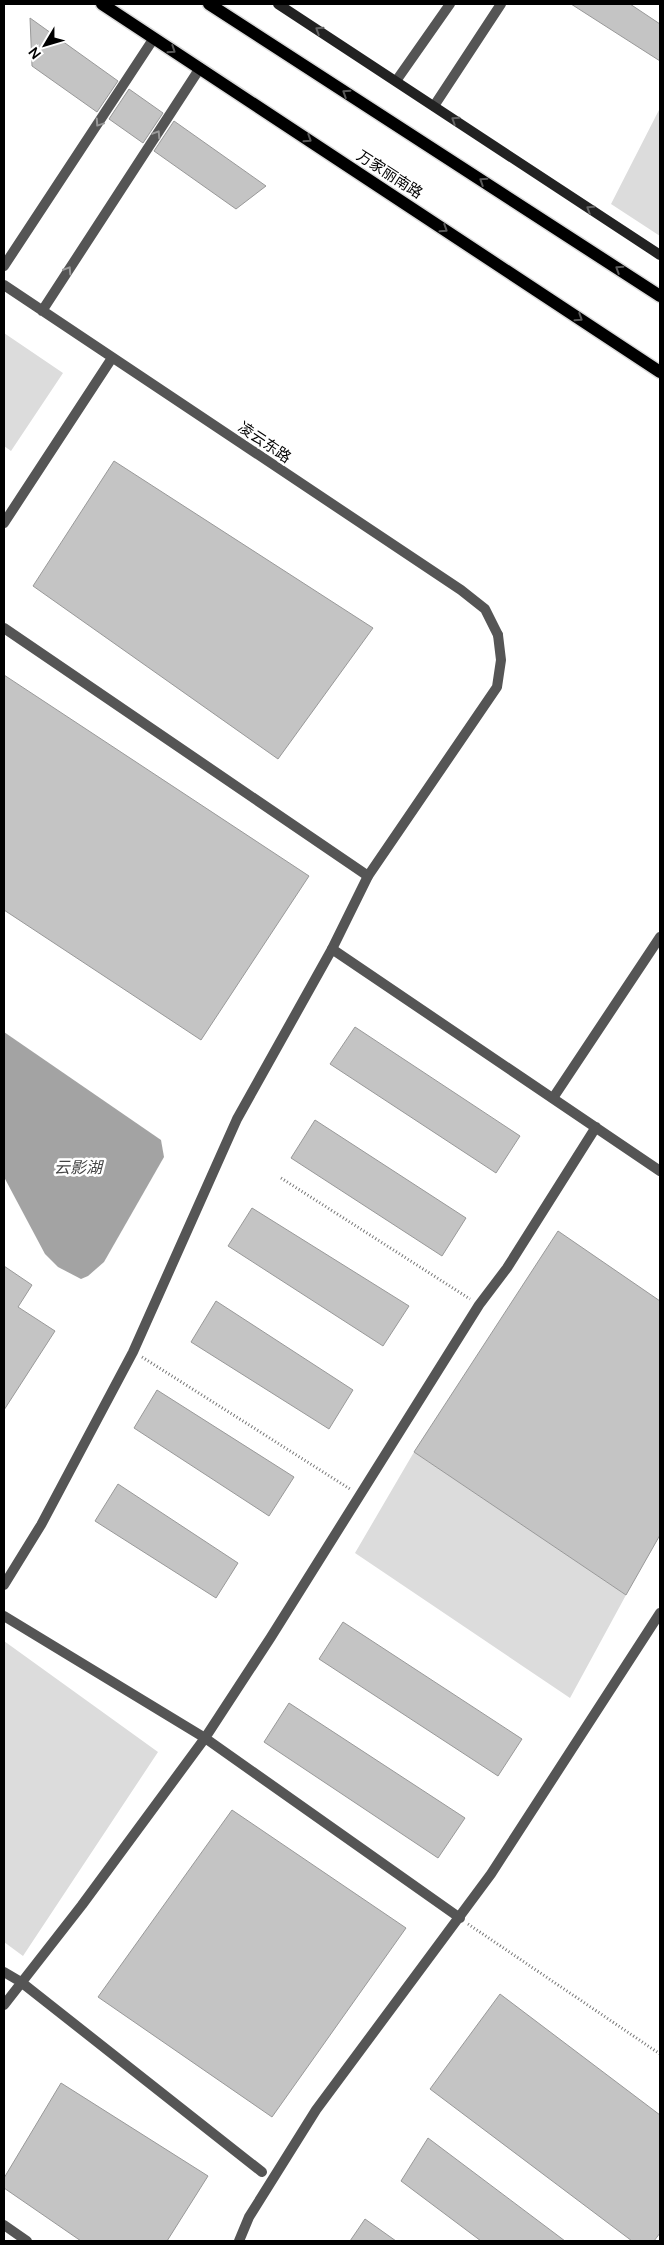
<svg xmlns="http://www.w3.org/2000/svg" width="664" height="2245" font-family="Manrope,'Noto Sans SC',sans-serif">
	<rect width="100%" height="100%" fill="#fff"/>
	<path fill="#dcdcdc" d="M660 108V236L611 204Z
		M4 333 63 373 11 451 4 446Z
		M414 1452 626 1595 570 1698 355 1553Z
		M4 1641 158 1752 23 1956 4 1942Z"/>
	<path fill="#a3a3a3" d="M4 1032 161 1140 164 1157 104 1262 88 1276 81 1279 58 1267 45 1254 4 1177Z"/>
	<path fill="#c4c4c4" stroke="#999" d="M571 4H630L660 24V61Z
		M30 18 118 81 97 112 32 66Z
		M129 89 163 113 143 143 109 119Z
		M174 121 266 186 236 209 154 151Z
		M114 461 373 628 278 759 33 586Z
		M4 675 309 876 201 1040 4 910Z
		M355 1027 520 1136 496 1173 330 1064Z
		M315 1120 466 1218 442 1256 291 1158Z
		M252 1208 409 1306 383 1346 228 1246Z
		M558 1231 660 1301V1535L626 1595 414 1452Z
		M4 1266 32 1285 18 1307 55 1331 4 1410Z
		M216 1301 353 1390 329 1429 191 1342Z
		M157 1390 294 1477 269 1516 134 1428Z
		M118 1484 238 1563 216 1598 95 1521Z
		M343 1622 522 1739 498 1776 319 1659Z
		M289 1703 465 1818 438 1858 264 1742Z
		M232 1810 406 1928 272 2117 98 1997Z
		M500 1994 660 2115V2233L654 2241H632L430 2089Z
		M61 2083 208 2176 167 2241H81L4 2188V2178Z
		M428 2138 565 2241H481L401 2181Z
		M365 2219 396 2241H350Z"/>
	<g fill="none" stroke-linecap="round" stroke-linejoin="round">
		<defs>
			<path id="primary" d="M102 4 660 372
				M209 4 660 296"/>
		</defs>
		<use href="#primary" stroke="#dbdbdb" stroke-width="15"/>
		<path stroke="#777" stroke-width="3" stroke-dasharray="1 2.5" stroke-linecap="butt" d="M281 1178 470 1299
			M142 1357 350 1489
			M468 1924 660 2054"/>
		<path stroke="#555" stroke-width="10" d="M332 949 368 876 497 687 501 660 498 635
			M553 1098 660 937"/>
		<path stroke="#555" stroke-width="10" d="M396 81 450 4
			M434 106 501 4
			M4 266 154 38
			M4 285 461 590 485 609 498 635
			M42 311 200 68
			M4 523 112 358
			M4 628 368 876
			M4 1585 41 1525 133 1352 237 1119 332 949 660 1171
			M4 1616 205 1738 460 1918
			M4 1972 21 1982 262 2172
			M4 2005 82 1905 205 1738 271 1637 479 1305 507 1268 596 1127
			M4 2225 27 2241
			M239 2241 249 2217 316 2110 491 1874 660 1613"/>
		<path stroke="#222" stroke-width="10" d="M278 4 660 255"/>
		<use href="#primary" stroke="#000" stroke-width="12"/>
	</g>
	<defs><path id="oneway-chevron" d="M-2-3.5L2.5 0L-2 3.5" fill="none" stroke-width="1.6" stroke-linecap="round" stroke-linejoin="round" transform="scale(1.25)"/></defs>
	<g stroke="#646464">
		<use href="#oneway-chevron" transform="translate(319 30) rotate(-147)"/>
		<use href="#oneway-chevron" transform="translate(455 120) rotate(-147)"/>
		<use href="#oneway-chevron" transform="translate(590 209) rotate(-147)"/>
	</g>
	<g stroke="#595959">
		<use href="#oneway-chevron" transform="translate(172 50) rotate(34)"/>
		<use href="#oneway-chevron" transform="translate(346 93) rotate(-147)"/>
		<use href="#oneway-chevron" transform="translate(308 139) rotate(33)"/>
		<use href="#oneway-chevron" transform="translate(483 181) rotate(-147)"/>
		<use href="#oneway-chevron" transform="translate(444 229) rotate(33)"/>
		<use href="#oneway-chevron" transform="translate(619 269) rotate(-147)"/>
		<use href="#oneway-chevron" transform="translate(579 318) rotate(33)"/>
	</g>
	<g stroke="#999">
		<use href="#oneway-chevron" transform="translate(99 123) rotate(124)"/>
		<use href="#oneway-chevron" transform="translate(157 134) rotate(-57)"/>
		<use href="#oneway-chevron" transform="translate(68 270) rotate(-57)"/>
	</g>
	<g text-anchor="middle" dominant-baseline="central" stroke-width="5" stroke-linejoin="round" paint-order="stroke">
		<g font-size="15" fill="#000" stroke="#fff">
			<text transform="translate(390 174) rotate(33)">万家丽南路</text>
			<text transform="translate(265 442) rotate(34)">凌云东路</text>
		</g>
		<g font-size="16" font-style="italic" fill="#444" stroke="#fff">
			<text x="78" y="1167">云影湖</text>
		</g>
	</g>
	<rect width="664" height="2245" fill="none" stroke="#000000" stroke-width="10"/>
	<g transform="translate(45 45) rotate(232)" stroke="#ffffff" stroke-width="4" paint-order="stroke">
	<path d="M0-4L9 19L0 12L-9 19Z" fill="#000000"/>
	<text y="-8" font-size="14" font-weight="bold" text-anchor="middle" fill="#000000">N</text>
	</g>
</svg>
